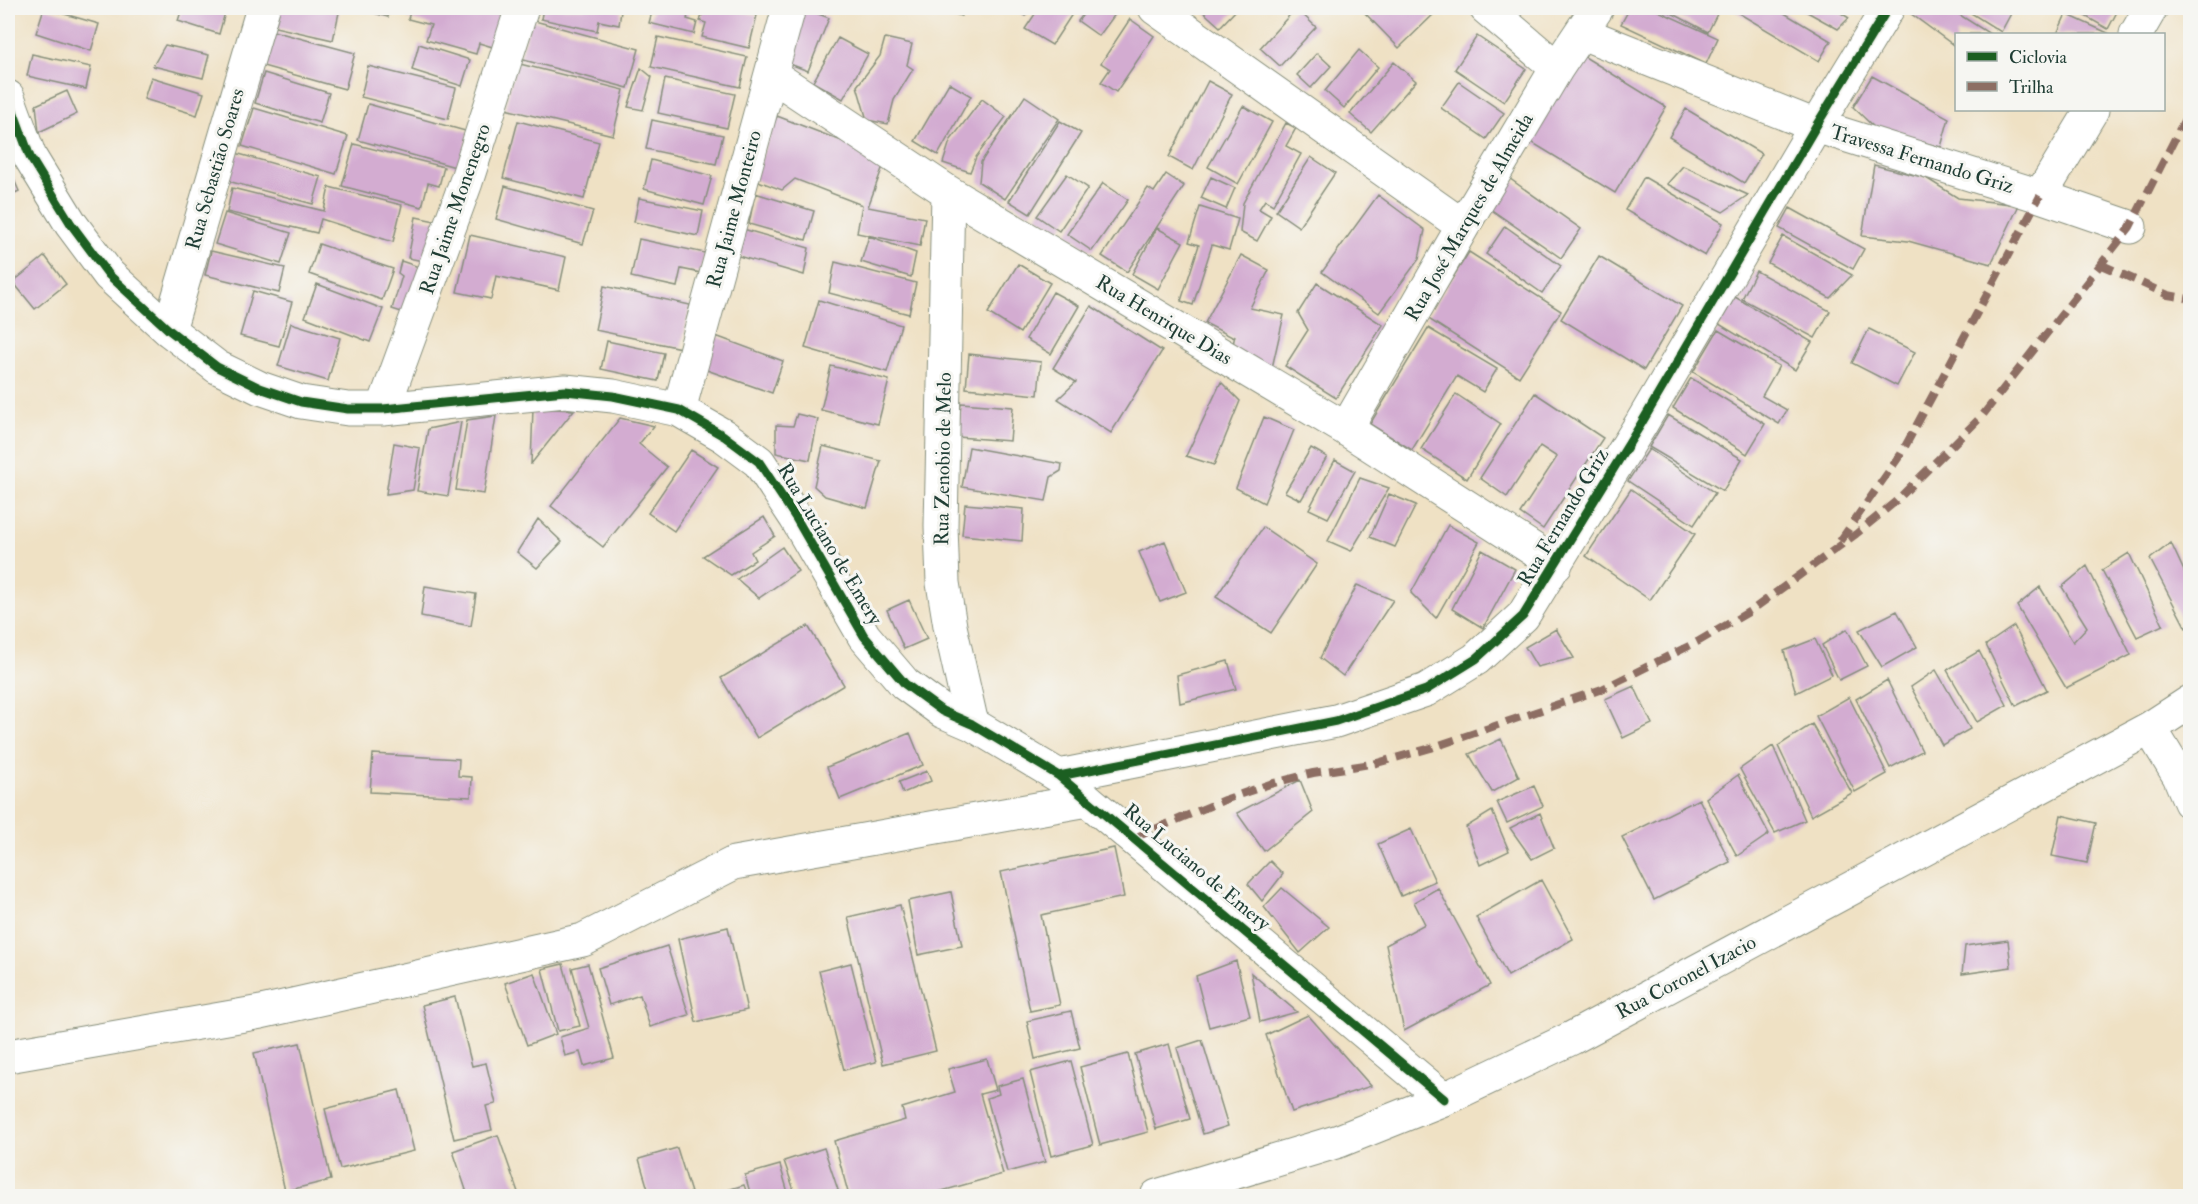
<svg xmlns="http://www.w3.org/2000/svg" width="2198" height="1204" font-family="'IM FELL Double Pica',serif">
	<rect width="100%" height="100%" fill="#f6f6f2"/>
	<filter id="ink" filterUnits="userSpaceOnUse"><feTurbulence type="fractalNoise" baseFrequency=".0167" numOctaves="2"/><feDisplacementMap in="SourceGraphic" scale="12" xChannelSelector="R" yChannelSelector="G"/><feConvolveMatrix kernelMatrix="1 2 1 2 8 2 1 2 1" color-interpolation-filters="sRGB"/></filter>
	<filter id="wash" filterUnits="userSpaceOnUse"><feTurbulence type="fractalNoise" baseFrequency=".008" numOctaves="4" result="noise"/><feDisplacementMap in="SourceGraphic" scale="24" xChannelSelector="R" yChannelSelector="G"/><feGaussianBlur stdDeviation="1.35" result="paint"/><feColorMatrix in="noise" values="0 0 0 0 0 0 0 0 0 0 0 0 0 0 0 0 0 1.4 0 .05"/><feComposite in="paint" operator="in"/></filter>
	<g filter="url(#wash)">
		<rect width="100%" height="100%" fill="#efe1c4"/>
		<g id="blocks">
			<path fill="#d3acd1" d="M44 8 99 24 91 51 36 33Z
				M182 8 226 9 219 34 178 21Z
				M280 8H340L333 40 275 27Z
				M357 8H391L388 17Z
				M411 8H477L505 16 496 48 479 43 476 54 426 40 431 25 408 19Z
				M543 8H605L621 11 619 25 599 21 597 31 541 19Z
				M653 8H690L687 19 697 22 694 34 649 23Z
				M691 8H725L757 15 749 48 702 37 706 23 700 21 703 12Z
				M803 8 829 18 808 71 782 61Z
				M951 8H965L961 16 949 12Z
				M1012 8H1031L1025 16Z
				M1039 8H1076L1052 45 1025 29Z
				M1088 8H1109L1116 13 1099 36 1078 21Z
				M1199 8H1238L1220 27Z
				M1296 8 1316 27 1280 66 1260 48Z
				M1366 8H1440L1399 48 1363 11Z
				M1630 8H1652L1718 38 1706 64 1621 24Z
				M1662 8H1714L1719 10 1708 32Z
				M1741 8H1776L1831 41 1819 61 1735 11Z
				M1800 8H1833L1849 18 1838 29Z
				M1913 8H1949L1990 34H1956V47L1910 13Z
				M1963 8H2014L2001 32Z
				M2071 8H2119L2108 29Z
				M2066 14 2110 34H2057Z
				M1130 19 1154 36 1116 92 1101 82 1110 69 1101 63Z
				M531 20 639 49 628 88 520 59Z
				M273 31 355 53 345 89 263 66Z
				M1477 36 1526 69 1504 102 1455 69Z
				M658 37 747 57 740 87 651 67Z
				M838 38 868 54 843 99 813 82Z
				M885 38 912 44 907 65 913 69 894 100 888 124 867 120 857 86 880 56Z
				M419 44 470 60 462 86 412 70Z
				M165 45 209 55 203 78 153 66Z
				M1359 50 1378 67 1344 108 1325 91Z
				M1317 53 1331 66 1311 88 1297 75Z
				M32 54 91 67 86 89 27 76Z
				M1580 54 1666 107 1615 193 1528 140Z
				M1394 62 1416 81 1371 132 1350 114Z
				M516 63 624 90 613 135 505 109Z
				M368 66 456 88 448 119 361 97Z
				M641 68 652 77 643 110 628 107Z
				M264 73 329 93 320 123 255 103Z
				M1872 76 1949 118 1941 147 1877 130 1853 107Z
				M151 77 204 93 197 115 144 99Z
				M665 79 735 94 727 128 658 113Z
				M1208 81 1232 94 1193 170 1169 157Z
				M1459 82 1504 113 1486 139 1441 108Z
				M949 83 971 96 938 155 915 141Z
				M67 91 77 114 39 132 36 105Z
				M1025 96 1059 119 1005 199 979 182 981 162Z
				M982 99 1006 117 976 157 970 172 943 163 950 141Z
				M368 104 469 132 459 168 358 140Z
				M1243 106 1272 122 1238 184 1208 167Z
				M254 108 348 136 336 174 242 146Z
				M1686 109 1762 154 1744 183 1669 137Z
				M777 116 886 158 868 207 925 218 920 246 857 233 862 205 795 179 782 190 753 179Z
				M652 120 723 135 716 164 646 149Z
				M518 121 599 142 584 199 503 178Z
				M1060 121 1081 133 1030 214 1009 201Z
				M1286 123 1296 128 1286 146 1301 154 1273 205 1265 200 1259 209 1271 216 1257 241 1240 232 1243 203Z
				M354 144 444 167 439 186 428 183 422 207 342 186Z
				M232 152 321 177 313 204 224 180Z
				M1311 157 1335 173 1299 227 1276 211Z
				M651 160 712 176 704 205 644 189Z
				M1874 165 1926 178 1958 198 2019 205 1991 264 1908 241 1862 236Z
				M8 166 19 191 8 196Z
				M1683 166 1748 195 1723 212 1667 184Z
				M1067 174 1088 188 1059 231 1037 216Z
				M1166 174 1184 186 1127 272 1102 256 1148 188 1154 192Z
				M1506 176 1581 229 1561 258 1486 206Z
				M1211 177 1235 188 1226 209 1201 198Z
				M1644 177 1723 223 1705 256 1625 210Z
				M1103 183 1128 200 1092 251 1067 234Z
				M505 186 593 211 583 244 496 219Z
				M329 187 402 205 393 242 321 219 317 233 227 212 232 188 324 211Z
				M755 193 814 211 806 240 749 224Z
				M1378 195 1425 230 1419 259 1379 313 1322 272Z
				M639 198 703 211 698 236 634 222Z
				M1200 207 1238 219 1229 250 1212 245 1193 305 1181 301 1199 245 1189 242Z
				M1790 208 1864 249 1853 269 1779 228Z
				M225 213 291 233 281 264 215 244Z
				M416 217 440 222 433 263 408 258Z
				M1505 226 1561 266 1542 293 1486 254Z
				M1157 228 1183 242 1158 289 1132 274Z
				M743 229 809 248 804 275 735 255Z
				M470 235 566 257 559 290 496 276 491 299 457 292Z
				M869 236 916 253 911 277 861 262Z
				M1783 236 1852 275 1830 298 1768 263Z
				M639 239 705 253 701 273 681 269 677 287 631 277Z
				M319 244 393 269 382 300 309 274Z
				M211 251 285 268 279 293 205 275Z
				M1469 252 1561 311 1519 377 1427 318Z
				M1241 255 1269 270 1250 308 1284 315 1272 368 1230 359 1235 335 1234 338 1205 323Z
				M45 256 66 284 35 309 13 282Z
				M1599 256 1682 306 1644 370 1561 319Z
				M401 261 422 268 408 314 392 309 402 276 398 273Z
				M835 262 916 283 909 314 829 293Z
				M1018 264 1050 283 1020 333 988 313Z
				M1756 271 1830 311 1815 338 1742 299Z
				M1317 283 1383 325 1336 398 1285 366 1308 330 1298 313Z
				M317 284 383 309 370 342 305 317Z
				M604 286 690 305 681 348 595 330Z
				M253 291 292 302 279 346 240 336Z
				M1053 292 1079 306 1051 354 1026 339Z
				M1735 297 1812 342 1795 370 1719 324Z
				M819 300 901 325 887 372 805 348Z
				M1091 306 1162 351 1111 433 1058 399 1076 382 1053 368Z
				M291 323 340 338 328 381 278 366Z
				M1428 328 1497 369 1483 392 1457 376 1412 450 1370 424Z
				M1869 329 1915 352 1897 386 1852 363Z
				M1718 330 1779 366 1762 396 1787 410 1779 424 1693 372Z
				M713 335 783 361 772 393 701 368Z
				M607 341 664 353 658 381 601 369Z
				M969 354 1041 362 1038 395 966 388Z
				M831 366 889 380 878 424 821 410Z
				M1691 378 1765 424 1747 454 1673 408Z
				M1221 382 1240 401 1214 465 1186 456Z
				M1535 393 1603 438 1543 529 1520 513 1557 457 1540 446 1507 497 1480 478Z
				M1456 394 1501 424 1467 479 1421 449Z
				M961 403 1013 407 1010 441 958 437Z
				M533 408 574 410 531 464Z
				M797 414 818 419 810 460 776 453V425L793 426Z
				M1668 415 1742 459 1723 491 1649 447Z
				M496 416 484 494 456 490 467 420Z
				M1264 417 1294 430 1264 503 1236 488Z
				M620 418 654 426 639 444 667 467 603 547 551 506Z
				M461 422 448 496 417 491 428 429Z
				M394 443 420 448 413 490 386 494Z
				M823 446 881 461 867 508 825 496 814 486Z
				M969 447 1062 464 1061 471 1051 477 1046 501 962 487Z
				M1311 448 1327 457 1301 500 1285 492Z
				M1649 449 1715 493 1694 525 1628 481Z
				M691 450 718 467 674 531 648 513Z
				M1335 460 1355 471 1328 518 1309 509Z
				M1360 478 1389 488 1351 551 1328 541Z
				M1631 489 1695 534 1650 600 1586 556Z
				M1389 494 1416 505 1395 547 1370 537Z
				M965 504 1024 509 1022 541 962 535Z
				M764 517 775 536 751 552 755 560 731 575 703 556Z
				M538 519 562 542 537 568 517 552Z
				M1448 525 1479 542 1436 618 1411 593Z
				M1263 527 1317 564 1271 633 1216 597Z
				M1165 541 1186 592 1160 602 1139 552Z
				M2171 543 2190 584V626L2186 628 2150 559Z
				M782 547 798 571 759 598 737 579Z
				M1482 550 1515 569 1483 628 1452 609Z
				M2129 553 2163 625 2137 637 2102 570Z
				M2087 566 2131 655 2066 688 2017 606 2040 587 2073 642 2087 627 2062 587Z
				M1357 585 1393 600 1343 676 1320 658Z
				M425 586 476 594 471 626 421 616Z
				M909 600 927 639 904 649 887 610Z
				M1897 611 1917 647 1882 667 1859 630Z
				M808 626 844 685 757 738 721 678Z
				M2014 626 2047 690 2016 706 1986 645Z
				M1556 629 1574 658 1537 667 1525 647Z
				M1847 629 1867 666 1839 680 1822 645Z
				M1815 639 1832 675 1796 693 1784 651Z
				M1979 651 2007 705 1977 722 1947 670Z
				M1228 661 1236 689 1180 703 1177 675Z
				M1936 670 1970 729 1942 745 1911 687Z
				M1887 680 1922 751 1890 768 1856 699Z
				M1634 686 1652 724 1623 738 1605 699Z
				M1849 697 1887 774 1855 792 1816 716Z
				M1812 724 1852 793 1811 816 1778 746Z
				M910 733 923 765 840 799 827 767Z
				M1501 739 1519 777 1492 792 1469 754Z
				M1773 746 1805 820 1775 833 1740 769Z
				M373 754 459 759 458 776 472 777 471 797 370 792Z
				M927 771 931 781 903 793 899 782Z
				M1738 775 1769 834 1737 856 1706 798Z
				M1300 780 1313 812 1264 851 1237 813Z
				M1534 786 1543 806 1507 823 1497 802Z
				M1699 799 1730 862 1654 900 1622 837Z
				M1492 811 1509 851 1480 865 1466 827Z
				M1540 813 1554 848 1532 859 1510 828Z
				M2061 815 2096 823 2087 863 2052 856Z
				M1411 829 1435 881 1401 896 1378 844Z
				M1114 848 1124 897 1041 915 1060 1005 1030 1011 1001 872Z
				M1270 861 1283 874 1262 901 1248 884Z
				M1541 880 1573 939 1508 976 1476 917Z
				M1282 888 1329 927 1300 953 1264 907Z
				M1438 888 1490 985 1404 1031 1386 945 1425 924 1414 902Z
				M951 892 962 946 918 955 908 901Z
				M900 905 936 1051 883 1064 848 917Z
				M728 927 747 1010 696 1022 678 939Z
				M2008 940 2011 967 1962 974 1965 946Z
				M667 946 689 1015 650 1027 640 995 609 1005 598 968Z
				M1236 961 1250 1016 1209 1027 1196 976Z
				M851 963 876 1062 844 1070 819 971Z
				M563 964 580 1026 558 1031 542 969Z
				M588 964 614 1058 584 1066 580 1052 565 1056 560 1037 589 1028 572 968Z
				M534 973 556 1034 527 1045 505 983Z
				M1251 973 1297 1012 1260 1022Z
				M455 997 472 1066 486 1063 496 1104 486 1106 492 1130 454 1139 422 1005Z
				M1071 1011 1080 1048 1035 1059 1027 1021Z
				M1308 1015 1371 1086 1292 1112 1266 1035Z
				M1202 1040 1228 1126 1203 1134 1177 1048Z
				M300 1043 331 1180 285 1191 254 1053Z
				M1169 1044 1190 1119 1156 1129 1135 1054Z
				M1128 1054 1148 1132 1100 1145 1080 1067Z
				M987 1059 996 1090 980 1094 1003 1174 924 1196H849L834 1141 905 1120 902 1108 955 1092 948 1069Z
				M1071 1061 1093 1145 1051 1156 1030 1072Z
				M1023 1079 1045 1162 1007 1172 987 1098 999 1094 997 1086Z
				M399 1090 414 1151 340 1169 325 1109Z
				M498 1135 519 1195 468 1196 453 1151Z
				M677 1148 692 1196H650L639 1159Z
				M824 1148 840 1196H796L784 1161Z
				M780 1165 789 1196H751L745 1175Z
				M744 1185 748 1196H708Z"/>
		</g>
	</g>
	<g filter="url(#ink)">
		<use href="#blocks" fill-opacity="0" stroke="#878f7c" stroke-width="1.5"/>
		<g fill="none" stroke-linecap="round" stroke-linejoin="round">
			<defs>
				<path id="minor" d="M1155 8 1463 226
					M1486 8 1557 68
					M1582 33 1816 126 2040 196 2130 227
					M2136 34 2151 8
					M772 75 948 192 1346 429 1556 564
					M8 97 30 157 71 224 109 275 169 330 217 367 260 388 301 402 348 409H383L565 391 613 396 679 410 724 436 759 462 796 518 864 636 905 684 942 711 972 724 1059 776 1444 1099
					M948 192 941 526 943 583 950 626 972 724
					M2040 196 2092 110
					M169 330 263 8
					M383 409 466 182 522 8
					M679 410 789 8
					M1346 429 1463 226 1557 68 1597 8
					M2150 728 2179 776 2190 802
					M1059 776 1336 721 1426 690 1476 659 1523 616 1641 424 1816 126 1888 8
					M8 1056 261 1012 583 940 734 863 1088 800
					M1157 1196 1339 1141 1444 1099 1572 1038 2150 728 2190 702"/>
			</defs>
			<use href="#minor" stroke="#878f7c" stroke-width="35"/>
			<use href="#minor" stroke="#fff" stroke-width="33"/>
			<path stroke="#8d6e63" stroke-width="8" stroke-dasharray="15 8" stroke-linecap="butt" d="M2100 264 2168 295 2190 299
				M1840 541 1901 454 2040 196
				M1134 838 1224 800 1270 784 1313 773 1377 763 1431 748 1602 689 1699 641 1752 610 1856 534 1895 502 1982 416 2130 227 2190 109"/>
			<defs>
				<path id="cycleway" d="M8 97 30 157 71 224 109 275 169 330 217 367 260 388 301 402 348 409H383L565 391 613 396 679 410 724 436 759 462 796 518 864 636 905 684 942 711 972 724 1059 776 1444 1099
					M1059 776 1336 721 1426 690 1476 659 1523 616 1641 424 1816 126 1888 8"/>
			</defs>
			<use href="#cycleway" stroke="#f6f6f2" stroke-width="13"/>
			<use href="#cycleway" stroke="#1b5e20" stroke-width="9"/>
		</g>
	</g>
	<g text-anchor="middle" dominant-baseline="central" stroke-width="6" stroke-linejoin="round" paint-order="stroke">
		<g font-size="20" fill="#1f3d34" stroke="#f6f6f2">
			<text transform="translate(1922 159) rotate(17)">Travessa Fernando Griz</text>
			<text transform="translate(215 169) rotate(-74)">Rua Sebastião Soares</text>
			<text transform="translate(455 209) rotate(-71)">Rua Jaime Monenegro</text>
			<text transform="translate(734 209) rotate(-75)">Rua Jaime Monteiro</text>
			<text transform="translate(1469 217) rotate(-60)">Rua José Marques de Almeida</text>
			<text transform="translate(1164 320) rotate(31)">Rua Henrique Dias</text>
			<text transform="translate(943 459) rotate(-89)">Rua Zenobio de Melo</text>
			<text transform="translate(1563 517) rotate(-59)">Rua Fernando Griz</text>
			<text transform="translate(830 544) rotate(59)">Rua Luciano de Emery</text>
			<text transform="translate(1197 867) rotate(40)">Rua Luciano de Emery</text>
			<text transform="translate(1686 977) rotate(-28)">Rua Coronel Izacio</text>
		</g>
	</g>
	<rect width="2198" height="1204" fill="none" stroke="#f6f6f2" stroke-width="30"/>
	<rect x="1955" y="33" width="210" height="78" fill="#f6f6f2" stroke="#a0aca6" stroke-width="1.5"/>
	<rect x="1967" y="52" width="30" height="9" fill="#1b5e20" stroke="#a0aca6" stroke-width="1.5"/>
	<text x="2009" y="63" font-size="18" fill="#1f3d34">Ciclovia</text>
	<rect x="1967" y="82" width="30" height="9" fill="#8d6e63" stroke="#a0aca6" stroke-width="1.5"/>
	<text x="2009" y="93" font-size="18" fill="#1f3d34">Trilha</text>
</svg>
